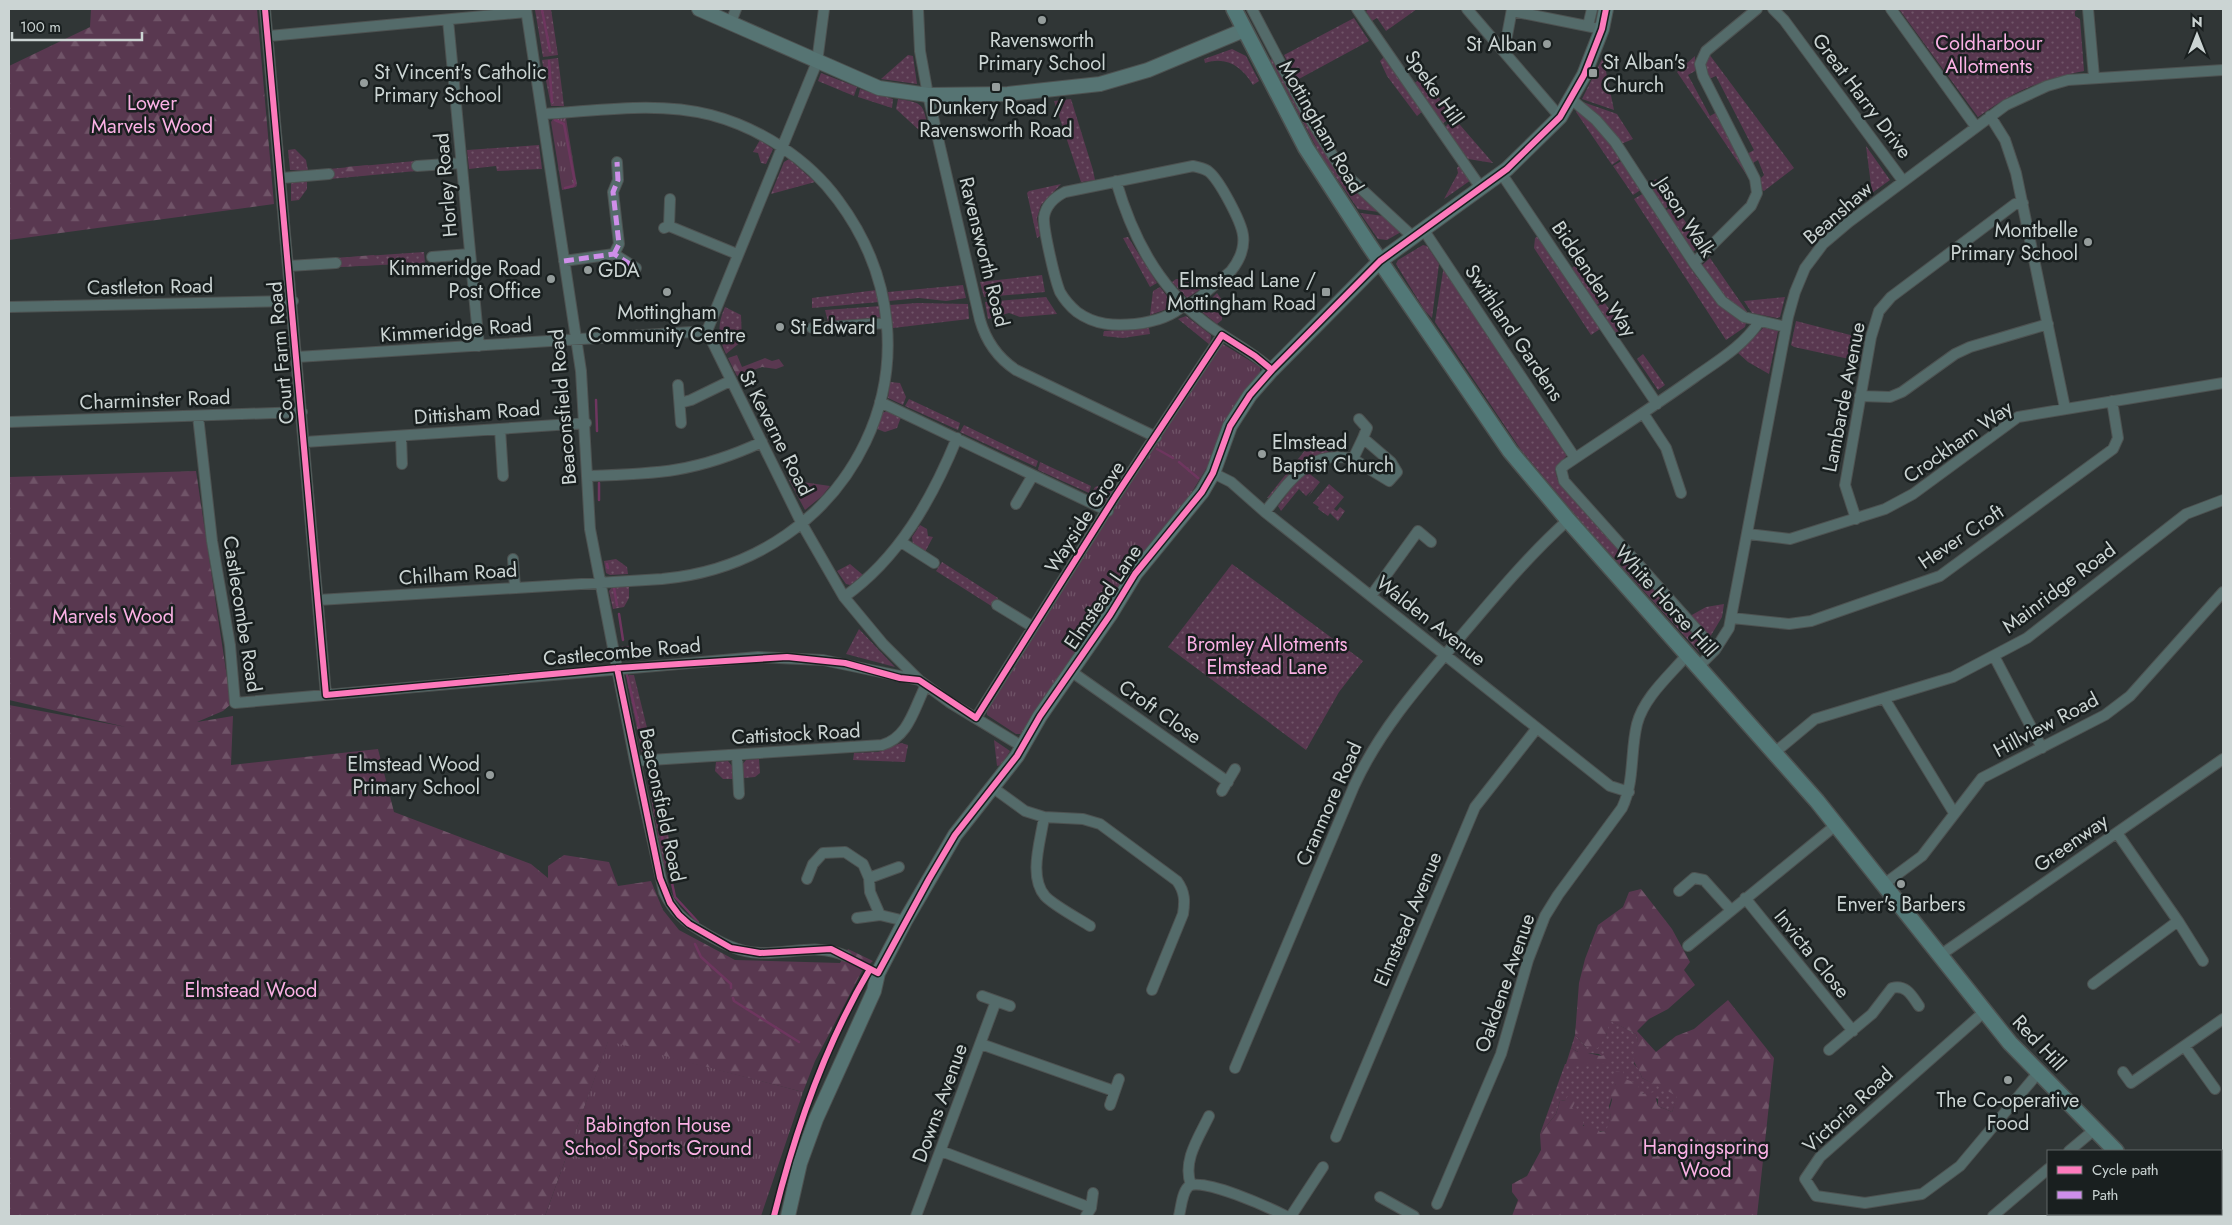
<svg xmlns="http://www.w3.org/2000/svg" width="2232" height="1225" font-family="Jost,sans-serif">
	<defs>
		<pattern id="grass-dots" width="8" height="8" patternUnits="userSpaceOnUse" patternTransform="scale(1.25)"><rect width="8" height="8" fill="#593850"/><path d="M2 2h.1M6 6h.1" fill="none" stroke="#705468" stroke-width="1.8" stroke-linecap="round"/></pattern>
		<pattern id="forest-firs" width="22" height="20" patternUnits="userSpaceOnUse" patternTransform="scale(1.25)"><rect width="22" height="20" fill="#593850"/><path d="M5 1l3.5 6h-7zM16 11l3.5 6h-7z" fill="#705468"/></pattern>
		<pattern id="park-tufts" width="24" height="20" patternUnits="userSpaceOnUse" patternTransform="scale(1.25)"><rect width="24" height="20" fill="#593850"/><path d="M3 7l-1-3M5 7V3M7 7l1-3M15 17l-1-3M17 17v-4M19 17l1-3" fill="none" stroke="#705468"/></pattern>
	</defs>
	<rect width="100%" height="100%" fill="#303636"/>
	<path fill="url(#grass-dots)" d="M551 9 558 55 543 57 535 10Z
		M1369 9H1417L1386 31 1377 18 1372 21 1366 11Z
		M1899 9H2079L2075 11V16L2080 19 2084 71C2039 80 2015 91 1978 117Z
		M1354 18 1369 41 1297 80 1284 55Z
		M1232 49 1246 56 1259 81 1253 85C1242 67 1227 56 1205 63L1204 59Z
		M1709 54 1794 168 1764 191 1759 188 1758 181 1764 175 1758 160 1751 164 1747 154 1754 150 1716 76 1709 79 1704 59Z
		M908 55 913 56 917 84 881 79Z
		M1695 56V71L1688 75 1710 116 1717 112 1750 180 1677 72Z
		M1384 57 1424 110 1417 116 1387 76 1380 61Z
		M1603 57 1614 110 1582 99Z
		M558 58 564 106H551L542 60Z
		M1274 58 1312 132 1340 174 1379 212 1358 209 1321 156 1270 60Z
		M821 73 857 87 854 96 818 81Z
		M1423 77 1453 116 1442 124 1413 84Z
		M860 89 893 99 892 108 858 97Z
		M898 99C923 103 923 103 928 128L920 131 896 109Z
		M1071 99 1093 170 1095 180 1081 182 1054 101Z
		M1580 101 1617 114 1633 139 1621 144Z
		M1578 109 1593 122 1622 158 1612 165 1576 112Z
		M1454 118 1493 163 1468 159 1445 127Z
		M760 140 773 149 766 164 761 163 758 153 753 152Z
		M539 145 542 169 497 171 496 166 469 169 467 150Z
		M1866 146 1890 180 1872 193Z
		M295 149 306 160 308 171 290 170 288 150Z
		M789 159 815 182 771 194 784 162Z
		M1623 160 1642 189 1633 195 1613 166Z
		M415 161 416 171 330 179 329 169Z
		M1461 164 1471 180 1444 199 1458 173 1457 168Z
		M1656 179 1673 203 1663 210 1647 185Z
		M307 181V189L299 200 291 201V183Z
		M1061 184 1041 205 1037 218 1040 236 1037 238 1027 193 1029 191Z
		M1644 193C1667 229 1707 308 1746 323L1745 327 1726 340 1634 199Z
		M1674 205 1702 246 1692 252 1664 212Z
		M1360 213 1384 216 1401 232 1387 240 1378 239Z
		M1540 235 1600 329 1591 335 1534 248 1535 238Z
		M1128 237 1157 283 1150 287 1123 238Z
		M1423 245 1427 246 1439 264 1432 318 1425 311 1396 264 1398 260Z
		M424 252 425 263 338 267 337 258Z
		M1710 258 1748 313 1747 315 1727 302 1700 267Z
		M1577 264 1603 300 1594 307 1569 270Z
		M1444 265 1567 455 1555 469 1557 479 1703 646 1699 652 1583 524 1521 450 1435 322Z
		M1042 275 1045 292 984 297 980 282Z
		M1176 279H1200L1207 285 1187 298 1172 282Z
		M963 285 966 298 946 301 919 298 889 301 888 292Z
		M1160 287 1173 304 1170 308 1150 315 1153 291Z
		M877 290 879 302 812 308V298Z
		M1217 293 1222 300V320L1217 324 1202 312 1201 309Z
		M1046 297 1057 314 1020 317 1009 313 988 319 985 302Z
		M1785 297 1780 317 1777 318 1752 313 1744 301Z
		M1604 302 1623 328 1618 341 1595 308Z
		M917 303 968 304 969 319 893 328 890 305Z
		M881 306 882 317 828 322 825 310Z
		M725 307 741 315 742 341 726 354C718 336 717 325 725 307Z
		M1186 316 1211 335 1210 345 1178 319Z
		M1796 321 1862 338 1860 357 1854 360 1794 347 1791 345Z
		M1764 327 1778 331 1769 374 1748 362 1738 353Z
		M1149 328 1150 334 1123 338 1103 336 1104 331Z
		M1643 354 1665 385 1658 390 1637 359Z
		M890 382 900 383 906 397 903 405 888 398Z
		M909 399 960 423 958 430 905 406Z
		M887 411 901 417 897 428 885 432 877 429 882 413Z
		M964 425 1038 461 1036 467 960 432Z
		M1310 444 1318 451 1335 450 1338 453C1301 457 1293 470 1271 497L1267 498Z
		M1040 462 1091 486 1089 493 1038 470Z
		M1319 466 1311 475 1320 482 1308 497 1313 489 1306 496 1299 489 1281 511 1278 506 1299 478Z
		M1104 484 1115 488 1109 499 1105 501 1091 494 1095 487Z
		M1329 484 1344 497 1334 509 1337 511 1340 507 1345 511 1338 521 1330 513 1328 516 1318 509 1319 507 1313 503Z
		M920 525 927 529 928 536 933 537 925 552 913 545 912 537Z
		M616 559 627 567 628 574 610 575 606 573 604 561Z
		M942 562 998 598 993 607 936 571Z
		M850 564 863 575 850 585 846 584 837 571Z
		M1232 564 1363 661 1339 692 1306 750 1168 647Z
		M629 586V598L624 607 613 609 609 591 612 587Z
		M1724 604 1722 617 1710 637 1690 616 1706 607Z
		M859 629 895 667 846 654Z
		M633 645 646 652 647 658H623L620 647Z
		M629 675H634L653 752 642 753 627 681Z
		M994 740 1010 751 1001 765 997 766Z
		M901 743 908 745 905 762 853 760 854 753 878 752Z
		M759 759 760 773 755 777 743 778 742 765 746 760Z
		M728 761 732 766 733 779H723L715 771 716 762Z
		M646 765H654L664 816 654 817Z
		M665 819 674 865 664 868 655 820Z
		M1609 1020 1636 1034 1638 1040 1634 1064 1639 1069 1642 1078 1674 1093 1678 1096 1672 1112 1658 1106V1099L1616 1084 1609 1106 1611 1116 1607 1131C1581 1135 1579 1116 1566 1100L1560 1101 1556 1114 1540 1134 1565 1064H1602L1601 1056 1599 1054 1578 1052 1571 1048 1575 1035 1586 1047 1606 1036Z"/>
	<path fill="url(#forest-firs)" d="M91 9H257L274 204 9 240V66L90 27Z
		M368 165 369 171 367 175 345 177 343 175 346 167Z
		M374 255 377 259 375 265 338 267 337 258Z
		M737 355 742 367 765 358 772 361 779 359 784 366 776 369 762 367 737 376 728 358Z
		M196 471 231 704 223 711 197 722 233 716 231 765 378 749 394 812 531 864 548 878V866L564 855 609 862 618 886 651 881 663 910 679 930 735 960 840 963 848 949 873 961 862 971 815 1061 803 1092 608 1042 545 1216H9V705L126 727 9 700V477Z
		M1641 889 1672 929 1690 962 1684 970 1695 985 1668 1009 1649 1019 1637 1031 1656 1052 1676 1036 1694 1029 1728 1000 1774 1058 1757 1216H1512L1518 1200 1512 1192V1184L1527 1176 1541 1150 1540 1134 1556 1114 1560 1101 1566 1100 1567 1097 1570 1095 1575 1102 1572 1108 1583 1115V1126L1593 1125 1600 1132 1606 1131 1611 1116 1609 1111 1612 1100 1610 1093 1616 1084 1612 1077 1616 1071H1623L1625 1079 1636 1083 1643 1094 1654 1092 1658 1106 1672 1112 1677 1096 1642 1078C1640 1070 1635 1066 1633 1058L1635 1055 1633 1050 1638 1040 1636 1034 1610 1021 1606 1036 1598 1048 1586 1047 1575 1035 1579 983 1585 959 1598 925 1623 907 1629 892Z
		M1571 1048 1578 1052 1580 1050H1586L1588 1053 1601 1056 1610 1053 1615 1058 1613 1061 1602 1064H1566Z"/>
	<path fill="url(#park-tufts)" d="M566 118 577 185 576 187 562 190 551 122 553 119Z
		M1223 344 1260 367V373L1244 393 1209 464 1179 513 1167 527 1162 529 1145 550 1023 734H1016L987 715 986 707 1220 345Z
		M789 480 830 486 822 496 805 510Z
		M608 1041 803 1092 761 1216H545Z"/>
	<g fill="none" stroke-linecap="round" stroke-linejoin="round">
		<path stroke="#6e365f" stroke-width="2.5" d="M542 10 550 51
			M549 61 552 102
			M555 120 564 124 575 183 573 186 565 188
			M596 400 597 431
			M1157 449 1173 458
			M1179 462 1198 478
			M599 483V500
			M607 564 608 568
			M614 588 617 605
			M619 614 623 640
			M624 650 625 652
			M627 675 643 744
			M648 771 675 897 698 922
			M695 944 701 957 731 984V988
			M733 998 734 1001 799 1042"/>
		<defs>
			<path id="street" d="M265 9 326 695
				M526 9 581 371 590 529 635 761 664 892C673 911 685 922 703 932 721 943 738 952 760 953 791 954 817 943 846 956
				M824 9 817 62 707 331 802 524 844 597 883 644 919 680 949 702 1023 747
				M918 9 920 51 928 95 980 320C986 341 998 358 1016 370L1156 437
				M1252 9 1306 112 1343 172 1412 236
				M1357 9 1481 188
				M1467 9 1560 117
				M1773 9 1784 20 1903 181
				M1891 9 1976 127
				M2088 9 2094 77
				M1512 11 1602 29
				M448 20 479 346
				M731 22 736 9
				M1588 26 1592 9
				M269 36 526 12
				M1504 52 1512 9
				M1571 99 1596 120 1615 142 1694 263 1722 301 1744 317 1786 327
				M1990 116 2005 140 2016 173 2065 408
				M417 166 461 163
				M1501 173 1657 404
				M282 178 329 174
				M1116 181C1132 236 1157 285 1203 321 1225 339 1251 350 1272 370
				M669 226 737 254
				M664 228 669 226 670 199
				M1423 229 1575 458
				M614 254 619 244 613 192 618 180 617 162
				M432 257 470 254
				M564 261 614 254 636 268
				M1694 263 1751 206 1757 193 1755 179 1703 76 1700 64 1706 51 1757 9
				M289 266 336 263
				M1184 305C1171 317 1153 322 1135 324 1114 326 1095 325 1077 312 1071 307 1064 299 1060 292 1055 280 1043 229 1044 217 1046 205 1055 197 1065 192L1193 166C1198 167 1203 168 1208 171 1219 179 1241 221 1243 235 1245 249 1239 261 1231 271L1187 308
				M9 307 293 301
				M812 328 886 323
				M297 357 707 331
				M678 385 681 423
				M1860 396 1890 397 1902 392 1955 354 1970 347 2048 324
				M880 402 1108 511
				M680 403 691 400 730 381
				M1643 413 1666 448 1681 493
				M198 416 212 541 230 645 235 703 758 657 823 660 919 680
				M1359 419 1367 428 1363 438
				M9 422 302 412
				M500 429 503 476
				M401 436 402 464
				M305 442 586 423
				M1213 473 1231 482 1265 512 1610 786 1629 792
				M588 476C658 474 697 472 762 442
				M1016 504 1033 475
				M1265 512C1289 483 1309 448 1353 459L1363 438 1391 462 1397 472 1389 481 1353 459
				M1856 519 1845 485 1871 337 1879 311 1891 297 2015 204 2023 203
				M1748 534 1790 539 1885 509 1913 494 2018 417 2223 383
				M901 542 934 563
				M513 559 515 588
				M1371 596 1418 531 1431 542
				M844 597C899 558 932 499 957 438
				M318 600 662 579C853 562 955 357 838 200 808 159 760 128 711 115 656 101 598 111 543 114
				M997 605 1033 627
				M1732 618 1789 624 1811 621 1940 576 2113 449 2118 438 2112 401
				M1715 650 1564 481 1561 469 1565 465C1608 436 1653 407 1695 377 1719 360 1743 346 1759 322
				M1994 656 2042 748
				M1698 667 1715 650 1729 628 1788 317 1795 292 1805 268 1823 244 1849 222 2006 105 2047 86 2068 80 2223 70
				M1072 672 1228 782
				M1884 698 1954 813
				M976 718 1115 497 1222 335
				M1774 753 1815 719 1953 677 2027 638 2186 514 2223 500
				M737 755 739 794
				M635 761 882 745C909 737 914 708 926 685
				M992 787 1025 811 1044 817 1083 819 1100 824 1177 881C1185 892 1185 901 1183 914L1152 990
				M1222 791 1235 769
				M1044 817C1041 840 1028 876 1045 896 1053 905 1079 919 1090 926
				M869 878 899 867
				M807 879 813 864 823 853 845 852 863 864 869 878 870 892 880 915 905 921
				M1883 885 1922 856 1982 778 2105 715 2130 696 2223 592
				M1679 891 1694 878 1704 880 1731 910
				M1745 898 1853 1031
				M857 918 880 915
				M2178 921 2203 961
				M1688 946 1836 825
				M1939 956 2223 759
				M2093 984 2178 921 2117 833
				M982 996 1010 1006
				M1984 1012 1820 1157 1805 1179 1816 1196 1865 1203 1922 1194 1960 1166 2038 1073
				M981 1044 1114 1091
				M2185 1047 2215 1089
				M1829 1050 1872 1014 1892 988C1906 984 1912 996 1919 1006
				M1235 1068 1354 786C1380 729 1422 682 1462 635 1496 595 1529 555 1568 520
				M2123 1072 2131 1083 2223 1019
				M1110 1105 1119 1079
				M1336 1137 1475 807 1537 728
				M941 1151 1091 1208
				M2069 1151 2094 1130
				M1191 1185C1182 1161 1199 1137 1209 1116
				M1380 1197 1414 1216
				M1437 1204 1501 1054 1528 960 1545 916 1558 895 1622 808C1635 781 1630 752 1637 724 1644 697 1670 675 1687 655
				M916 1216 996 1001
				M1086 1216 1091 1208 1093 1193
				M1179 1216C1181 1208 1182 1193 1188 1187 1199 1175 1272 1209 1286 1216
				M1291 1216 1323 1167
				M1993 1216 2048 1169"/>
			<path id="secondary" d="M699 9 879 88 928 95 1008 94 1100 84 1148 70 1244 30
				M788 1216 800 1163 816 1119 874 991 878 973 905 921 955 835 1017 756 1040 716 1110 615 1135 574 1202 492 1213 473 1230 426 1250 395 1272 370 1380 261 1507 169 1560 117 1584 75 1602 29 1606 9"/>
			<path id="primary" d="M1234 9 1306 148 1369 245 1510 451 1568 520 1817 801 2010 1043 2116 1151
				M2181 1214 2184 1216"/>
		</defs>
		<use href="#street" stroke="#4d5251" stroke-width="12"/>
		<use href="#secondary" stroke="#4d5251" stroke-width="16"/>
		<use href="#primary" stroke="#4d5251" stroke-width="18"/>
		<use href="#street" stroke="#546b6a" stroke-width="10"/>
		<use href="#secondary" stroke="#567473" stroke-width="14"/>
		<use href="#primary" stroke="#527877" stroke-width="15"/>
		<path stroke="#ce8fe9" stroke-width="5" stroke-dasharray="10 5" stroke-linecap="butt" d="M614 254 619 244 613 192 618 180 617 162
			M564 261 614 254 636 268"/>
		<defs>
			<path id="cycleway" d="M265 9 326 695 617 668 787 657 845 663 900 678 919 680 976 718 1115 497 1222 335 1255 356 1272 370
				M617 668 660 878 670 903 679 915 689 924 731 948 760 953 831 949 878 973 929 879 955 835 1017 756 1040 716 1110 615 1135 574 1202 492 1213 473 1230 426 1250 395 1272 370 1380 261 1507 169 1560 117 1584 75 1602 29 1606 9
				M774 1216C795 1131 825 1045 870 969"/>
		</defs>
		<use href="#cycleway" stroke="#191f1f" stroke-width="9"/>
		<use href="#cycleway" stroke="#fd7abc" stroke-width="6"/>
	</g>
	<g fill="#959d9c" stroke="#191f1f" stroke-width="2">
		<circle cx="1042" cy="20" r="5"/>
		<circle cx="1547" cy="44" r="5"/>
		<rect x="1588" y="68" width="10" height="10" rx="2.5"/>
		<circle cx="364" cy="83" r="5"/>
		<rect x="991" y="82" width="10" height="10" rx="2.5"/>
		<circle cx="2088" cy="242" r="5"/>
		<circle cx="588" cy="270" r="5"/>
		<circle cx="551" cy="279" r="5"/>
		<circle cx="667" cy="292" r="5"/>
		<rect x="1321" y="287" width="10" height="10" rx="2.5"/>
		<circle cx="780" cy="327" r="5"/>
		<circle cx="1262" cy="454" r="5"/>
		<circle cx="490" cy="775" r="5"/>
		<circle cx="1901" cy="884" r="5"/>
		<circle cx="2008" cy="1080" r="5"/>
	</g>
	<g text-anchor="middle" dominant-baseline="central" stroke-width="5" stroke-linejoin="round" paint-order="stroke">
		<g font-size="20" fill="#cbd4d3" stroke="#191f1f">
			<text x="1042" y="40">Ravensworth<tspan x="1042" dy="23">Primary School</tspan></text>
			<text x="1537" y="44" text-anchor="end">St Alban</text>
			<text x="1603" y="62" text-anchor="start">St Alban's<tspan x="1603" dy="23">Church</tspan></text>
			<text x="374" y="72" text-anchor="start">St Vincent's Catholic<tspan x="374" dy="23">Primary School</tspan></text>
			<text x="996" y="107">Dunkery Road /<tspan x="996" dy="23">Ravensworth Road</tspan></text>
			<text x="2078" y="230" text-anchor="end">Montbelle<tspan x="2078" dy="23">Primary School</tspan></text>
			<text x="541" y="268" text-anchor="end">Kimmeridge Road<tspan x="541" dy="23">Post Office</tspan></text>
			<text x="598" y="270" text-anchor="start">GDA</text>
			<text x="1316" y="280" text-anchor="end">Elmstead Lane /<tspan x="1316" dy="23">Mottingham Road</tspan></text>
			<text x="667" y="312">Mottingham<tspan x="667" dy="23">Community Centre</tspan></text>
			<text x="790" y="327" text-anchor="start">St Edward</text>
			<text x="1272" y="442" text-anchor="start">Elmstead<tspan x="1272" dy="23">Baptist Church</tspan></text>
			<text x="480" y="764" text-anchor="end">Elmstead Wood<tspan x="480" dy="23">Primary School</tspan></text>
			<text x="1901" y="904">Enver's Barbers</text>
			<text x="2008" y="1100">The Co-operative<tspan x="2008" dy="23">Food</tspan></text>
		</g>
		<g font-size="20" fill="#fbb1e5" stroke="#191f1f">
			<text x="1989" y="43">Coldharbour<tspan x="1989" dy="23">Allotments</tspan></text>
			<text x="152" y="103">Lower<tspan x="152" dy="23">Marvels Wood</tspan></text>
			<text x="113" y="616">Marvels Wood</text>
			<text x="1267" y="644">Bromley Allotments<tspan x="1267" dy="23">Elmstead Lane</tspan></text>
			<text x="251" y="990">Elmstead Wood</text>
			<text x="658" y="1125">Babington House<tspan x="658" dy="23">School Sports Ground</tspan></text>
			<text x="1706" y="1147">Hangingspring<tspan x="1706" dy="23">Wood</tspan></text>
		</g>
		<g font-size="20" fill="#cbd4d3" stroke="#191f1f">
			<text transform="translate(1434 88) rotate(55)">Speke Hill</text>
			<text transform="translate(1862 96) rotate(53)">Great Harry Drive</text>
			<text transform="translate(1321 127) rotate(60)">Mottingham Road</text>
			<text transform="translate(446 185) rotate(-95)">Horley Road</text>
			<text transform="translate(1838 213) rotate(-41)">Beanshaw</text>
			<text transform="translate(1685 217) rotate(57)">Jason Walk</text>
			<text transform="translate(984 252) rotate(76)">Ravensworth Road</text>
			<text transform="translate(1594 279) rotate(56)">Biddenden Way</text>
			<text transform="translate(150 287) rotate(-1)">Castleton Road</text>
			<text transform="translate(456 330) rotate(-4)">Kimmeridge Road</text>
			<text transform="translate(1514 333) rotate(56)">Swithland Gardens</text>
			<text transform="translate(281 353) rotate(-95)">Court Farm Road</text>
			<text transform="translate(1844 397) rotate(-79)">Lambarde Avenue</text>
			<text transform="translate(155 400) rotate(-2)">Charminster Road</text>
			<text transform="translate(563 407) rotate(-95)">Beaconsfield Road</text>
			<text transform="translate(477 413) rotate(-4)">Dittisham Road</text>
			<text transform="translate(776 433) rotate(63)">St Keverne Road</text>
			<text transform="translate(1958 442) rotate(-35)">Crockham Way</text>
			<text transform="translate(1085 517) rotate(-57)">Wayside Grove</text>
			<text transform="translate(1961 537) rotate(-34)">Hever Croft</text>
			<text transform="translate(458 574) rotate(-4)">Chilham Road</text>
			<text transform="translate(2059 588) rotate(-37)">Mainridge Road</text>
			<text transform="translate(1103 597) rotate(-56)">Elmstead Lane</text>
			<text transform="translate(1666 601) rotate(48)">White Horse Hill</text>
			<text transform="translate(242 614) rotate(81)">Castlecombe Road</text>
			<text transform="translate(1431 621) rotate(38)">Walden Avenue</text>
			<text transform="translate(622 652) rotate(-5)">Castlecombe Road</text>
			<text transform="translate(1160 712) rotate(35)">Croft Close</text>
			<text transform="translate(2046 725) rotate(-28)">Hillview Road</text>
			<text transform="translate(796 734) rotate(-3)">Cattistock Road</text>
			<text transform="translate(1329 804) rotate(-66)">Cranmore Road</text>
			<text transform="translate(662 805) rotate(78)">Beaconsfield Road</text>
			<text transform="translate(2071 843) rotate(-35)">Greenway</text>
			<text transform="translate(1408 919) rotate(-67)">Elmstead Avenue</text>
			<text transform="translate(1812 954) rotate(51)">Invicta Close</text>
			<text transform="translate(1505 983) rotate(-71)">Oakdene Avenue</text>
			<text transform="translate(2039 1043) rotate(47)">Red Hill</text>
			<text transform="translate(940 1103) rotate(-70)">Downs Avenue</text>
			<text transform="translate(1848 1110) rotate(-43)">Victoria Road</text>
		</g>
	</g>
	<rect width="2232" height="1225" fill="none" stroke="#cbd4d3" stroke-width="20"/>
	<rect x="2047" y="1150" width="175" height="65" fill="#191f1f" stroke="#606767"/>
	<rect x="2057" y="1166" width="25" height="8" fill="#fd7abc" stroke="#606767"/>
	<text x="2092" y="1175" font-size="15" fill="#cbd4d3">Cycle path</text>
	<rect x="2057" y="1191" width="25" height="8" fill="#ce8fe9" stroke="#606767"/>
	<text x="2092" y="1200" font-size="15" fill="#cbd4d3">Path</text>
	<g transform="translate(2197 35)" stroke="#191f1f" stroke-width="4" paint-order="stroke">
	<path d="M0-4L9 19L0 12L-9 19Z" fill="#cbd4d3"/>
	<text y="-8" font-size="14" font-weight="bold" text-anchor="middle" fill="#cbd4d3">N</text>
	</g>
	<path d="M12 32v8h130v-8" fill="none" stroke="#cbd4d3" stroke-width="2.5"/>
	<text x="20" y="32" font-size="15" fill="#cbd4d3" stroke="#191f1f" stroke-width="4" paint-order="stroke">100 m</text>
</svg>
